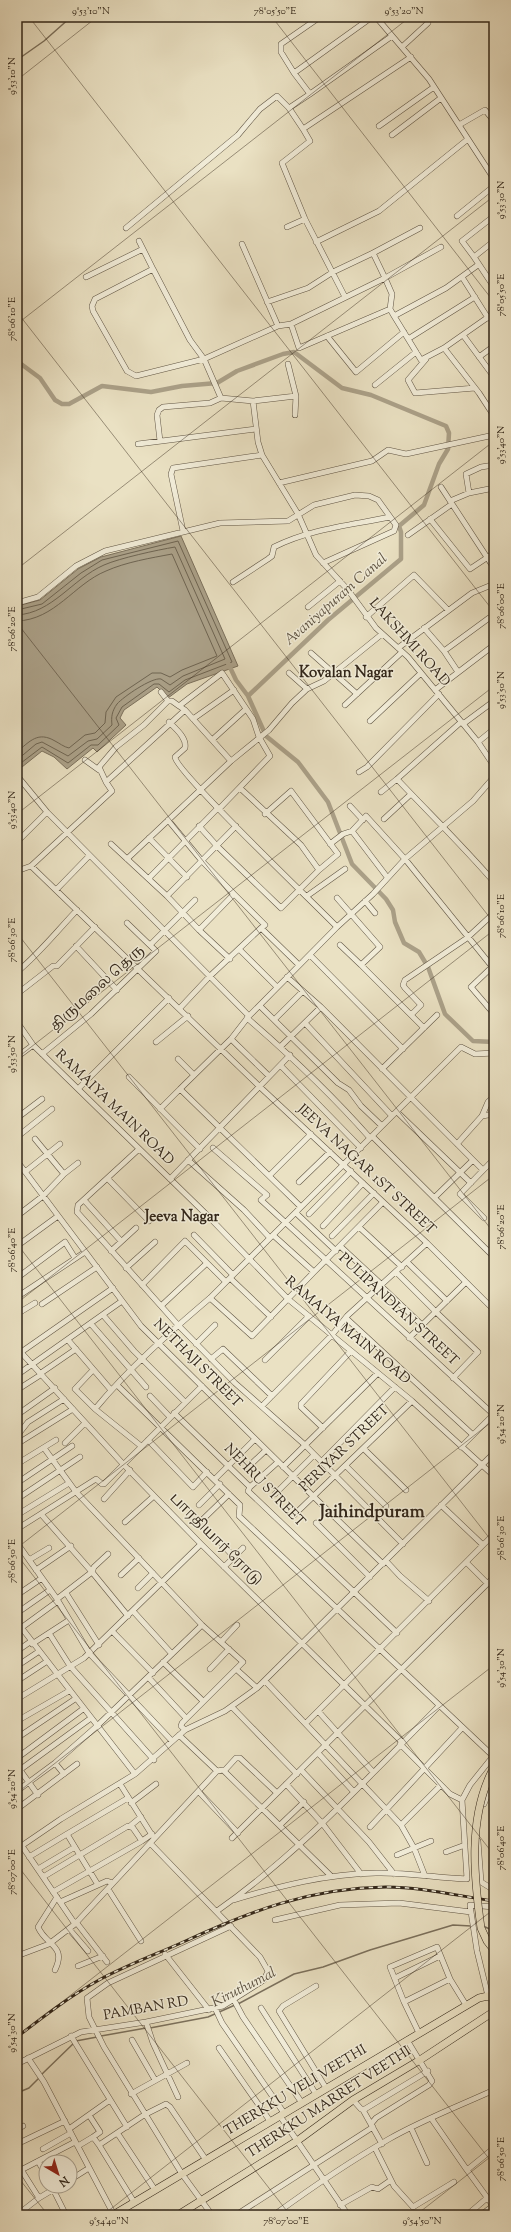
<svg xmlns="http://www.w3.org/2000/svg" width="511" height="2232" font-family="'Sorts Mill Goudy','Noto Serif Tamil',serif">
	<rect width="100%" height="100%" fill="#eae1c3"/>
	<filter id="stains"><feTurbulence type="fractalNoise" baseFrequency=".005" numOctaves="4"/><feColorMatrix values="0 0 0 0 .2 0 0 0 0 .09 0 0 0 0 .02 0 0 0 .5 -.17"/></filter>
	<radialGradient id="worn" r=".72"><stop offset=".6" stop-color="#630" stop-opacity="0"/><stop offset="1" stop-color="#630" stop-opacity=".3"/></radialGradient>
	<path fill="#aba189" stroke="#7b705c" d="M181 536 238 666 187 684 168 698 157 687 124 710 120 718 126 725 97 752 93 748 67 769 54 757 42 751 17 771V606L40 600 78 569 101 557Z"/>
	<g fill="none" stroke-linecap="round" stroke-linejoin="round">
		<path stroke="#6e6451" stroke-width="1" d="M17 610 42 604 81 573 102 560 178 541 232 662 185 680 169 692 159 684H154L122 707 116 718 119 725 98 745H91L68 763 42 747 17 766
			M17 615C53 613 72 579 104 565 120 558 157 550 175 547L225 659 183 676 170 685 161 679C152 677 123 697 117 704 112 711 111 717 112 725L97 739 88 741 68 756 42 742 36 744 17 760
			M17 621C55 620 74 584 106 571 126 562 151 558 172 554L217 656 182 670 170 677 161 673H152L116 697 106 712 105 723 95 733 85 735 69 748C64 747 59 743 55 741 38 731 30 741 17 752"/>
		<path stroke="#7b705c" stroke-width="1.5" d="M17 60 44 41 71 17
			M483 1926 494 1931
			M238 2004 294 1974 323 1967 370 1950 453 1925 471 1926
			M150 2028 208 2017 235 2005
			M101 2036 146 2028
			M41 2075 76 2041 97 2037
			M17 2093 29 2088 39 2078"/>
		<path stroke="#aba189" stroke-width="4.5" d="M17 361 40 378 55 400 62 404H69L102 386 151 392 182 386 217 383 237 371 283 354 294 352 342 388 371 395 446 426 449 433 448 449 439 464 424 505 399 526 401 532V559L328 620 248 696 266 736 298 762 328 802 352 864 386 899 393 910 395 922 404 943 419 952 428 967 445 1014 473 1041 494 1042
			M228 663 236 680 248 696"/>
		<defs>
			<path id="minor" d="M372 17 294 73 310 94 392 36
				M376 17 429 79 494 179
				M402 47 428 23
				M294 73 281 52V44L320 17
				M310 94 289 108 303 129 411 57
				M459 125 485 110 494 121
				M379 126 434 87
				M303 129 310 141 282 163 305 219 345 297
				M392 135 441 98
				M457 216 494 186
				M287 227 305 219
				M126 228 238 135 260 109 277 96 289 108
				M139 241 153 269
				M494 241 474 257 494 287
				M316 242 379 211 468 139
				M242 244 278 326 291 324 299 348 390 309
				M373 253 420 228
				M474 257 462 241 494 216
				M153 269 190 340 204 359 136 376 127 371 93 311 92 306 95 299Z
				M86 277 143 249
				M462 277 488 318
				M267 302 308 288 333 272 373 253 385 278 291 324
				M494 313 444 348 479 393 494 416
				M394 316 390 309 392 294 385 278 441 247
				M463 335 494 377
				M327 336 356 372 404 332
				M408 339 475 297
				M444 348 421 360 394 316 446 288 478 265
				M479 357 494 346
				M426 359 408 380 415 393 475 388
				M288 364 296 396 295 415
				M375 385 416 352
				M221 398 204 359 278 326
				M253 401 258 442 262 455 298 514 316 555 348 590 376 628 408 657 478 742 494 766
				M160 441 157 415 159 410 163 407 210 403 221 398 253 401 296 396
				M138 444 256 429
				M279 483 372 461 388 450 406 454 494 435
				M441 487 494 568
				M469 493 466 474 481 467 494 465
				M450 501 469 493 494 488
				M430 519 470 569 494 553
				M183 531 171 474 173 468 262 455
				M408 535 452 504
				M233 582 268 559 272 556 274 547C309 529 352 525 390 517
				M17 603 38 597 76 566 105 551 220 523 288 521 314 505 355 495 369 496 378 500 396 525 394 531 323 563
				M308 607 340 581
				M366 617 414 575 448 610
				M424 628 444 651
				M398 648 472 593 494 584
				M311 653 357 694
				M458 672 444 651 489 618
				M289 673 307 689
				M435 690 494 645
				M161 692 168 701
				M345 705 402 652
				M185 710 179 706 222 673 253 719 259 737 270 756 219 809
				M193 719 234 690
				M370 721 421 673
				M169 722C176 729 187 738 185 748L175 757C175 771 317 906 337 927
				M461 722 397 779C429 813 463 846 494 882
				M463 724 494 701
				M212 740 246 709
				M478 742 494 729
				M85 760 99 770
				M359 772 367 767 439 694
				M19 778 47 812
				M106 782 99 767 116 747 144 725 168 701H172L179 706
				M381 792 397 779
				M350 806 363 820
				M265 814 291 791 338 854 319 870
				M384 819 411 794
				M168 820 202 861 234 894
				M199 826 217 846 281 908 319 870 301 845 240 788
				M352 831 366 816 405 859 494 969
				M149 838 187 877
				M17 842 47 812 249 1016
				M111 844 167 896 199 930 234 894 265 925 261 928
				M330 844 343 834 352 831 387 877
				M127 859 231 761 269 730 292 703 307 689 324 681 382 634
				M31 866 260 1087 427 1243 494 1310
				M17 871 31 866 112 791 106 782 185 710 231 761
				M149 878 218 808
				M56 890 89 856
				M167 896 236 826
				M307 896 345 869
				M337 898 380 947 361 965 340 945
				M365 901 375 913
				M199 930 230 959
				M150 945 195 900
				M76 946 117 990
				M240 950 277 987
				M310 955 403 1049
				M361 965 424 1028
				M493 966 471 987 494 1014
				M17 972C39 954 57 931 77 910
				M287 977 321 1007 483 1170
				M17 994 53 966H57L95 927
				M260 1006 338 1083 349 1090 361 1106 382 1126
				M180 1008 209 977 261 928 299 965
				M411 1015 421 1005 405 988 403 985 405 980 467 938 494 913
				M247 1018C291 1056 332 1095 370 1138
				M275 1019 303 991
				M17 1022 33 1045 208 1216 288 1299 412 1401 494 1476
				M305 1023 392 1116
				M231 1039 269 1076
				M156 1042 188 1016
				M280 1047 321 1007
				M42 1054 91 1014 156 951 127 923
				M17 1057 33 1045
				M178 1059 194 1075
				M281 1066 361 1148
				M382 1069 437 1015
				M129 1077 200 1149
				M78 1089 169 998
				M160 1109 180 1089
				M397 1112 471 1183
				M482 1116 494 1114
				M17 1118 42 1099
				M372 1136 494 1257
				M17 1137 52 1109
				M35 1139 64 1174
				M457 1144 482 1116 488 1102 494 1096
				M213 1148 267 1195 261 1200 494 1415
				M139 1149 78 1205 77 1212 178 1325 235 1383 305 1445 403 1544
				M188 1160 244 1210 270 1238
				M17 1161 141 1326 313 1496 383 1564
				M25 1172 60 1144
				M270 1175 311 1134
				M108 1179 149 1221
				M170 1179 290 1055
				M299 1182 330 1152
				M435 1197 473 1160
				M84 1200 121 1241
				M301 1207 180 1089 231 1039 249 1016 337 927 373 894 405 859 473 801 494 777
				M296 1213 336 1251
				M309 1214 351 1171
				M17 1216 43 1196 64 1174 78 1163
				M484 1218 460 1194 494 1159
				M323 1226 363 1183
				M359 1227 402 1267
				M194 1235 233 1275
				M273 1235 314 1272 383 1202
				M332 1236 374 1193
				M17 1246 58 1216
				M340 1246 382 1285
				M111 1251 136 1228
				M407 1262 447 1301
				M126 1268 155 1242
				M396 1272 436 1312
				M17 1278 65 1242 75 1258
				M230 1278 271 1317
				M142 1285 185 1241 226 1282
				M381 1286 422 1325
				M17 1297 85 1252
				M210 1298 252 1336 314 1272
				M42 1304 97 1267
				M161 1306 207 1263
				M436 1312 478 1352 453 1378
				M17 1314 35 1303
				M103 1315 134 1351 185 1402
				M346 1318 473 1435
				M91 1324 146 1387
				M409 1338 466 1282
				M68 1340 111 1390
				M196 1344 215 1325
				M17 1348 123 1464 201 1544 402 1742
				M17 1355 113 1288
				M211 1359 223 1349 272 1396
				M265 1360 309 1316
				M93 1370 75 1389 95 1409
				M41 1373 76 1349
				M17 1375 122 1301
				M117 1385 240 1505 239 1516 493 1756
				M17 1390 42 1374
				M150 1396 170 1417
				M262 1406 332 1335 347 1316 427 1243
				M174 1413 250 1487 248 1491 397 1633
				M17 1415 55 1388
				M323 1428 301 1407V1404L351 1351
				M17 1436 28 1422 64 1399
				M148 1440 193 1487 207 1472
				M65 1443 85 1423
				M17 1444 73 1409
				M141 1446 95 1409C129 1368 170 1332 210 1298L461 1047 475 1054 494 1053
				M461 1447 494 1414
				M44 1448 76 1492 202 1625 243 1662 182 1723 181 1726 185 1730
				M364 1449 406 1490
				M321 1462 395 1387
				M17 1464 56 1440
				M346 1466 386 1506
				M248 1467 266 1450
				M283 1467 378 1373
				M215 1479 255 1439
				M17 1483 72 1446
				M250 1487 278 1462
				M275 1494 314 1455
				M17 1499 80 1457
				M104 1499 130 1470
				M199 1505 220 1484
				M441 1505 483 1545
				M41 1514 92 1572
				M17 1515 69 1483
				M294 1515 412 1401
				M125 1522 154 1496
				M199 1523 229 1494
				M316 1523 370 1577
				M17 1529 96 1479 102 1484H104L202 1386
				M220 1542 234 1557
				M17 1543 57 1599 89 1653 172 1741
				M29 1560 49 1548
				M386 1561 400 1576 429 1601
				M467 1563 487 1583
				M224 1567 243 1548
				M36 1570 71 1546
				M92 1572 94 1567 108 1554
				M121 1575 139 1558
				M138 1588 153 1573
				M66 1593 99 1645
				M17 1595 42 1578
				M57 1599 92 1572 128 1616
				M133 1611 172 1654
				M17 1613 50 1590
				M17 1622 135 1774
				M21 1628 58 1601
				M113 1632 153 1673
				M49 1633 70 1666 154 1760
				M221 1642 237 1625
				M32 1644 69 1620
				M17 1651 30 1642
				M163 1662 203 1701
				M17 1666 38 1652
				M210 1669 229 1649
				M236 1669 257 1688
				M148 1677 186 1718
				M17 1681 46 1662
				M265 1681 401 1825 414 1848 425 1876
				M17 1699 84 1658 201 1544
				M232 1707 297 1774
				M318 1711 373 1772
				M17 1721 69 1691
				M306 1723 494 1534
				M179 1735 217 1771
				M17 1738 75 1699
				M400 1744 450 1794 462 1800
				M318 1753 353 1791
				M17 1758 83 1709
				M55 1763 64 1774
				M20 1770 38 1795
				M225 1770 236 1758H240L277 1793
				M301 1770 369 1842 394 1874
				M17 1772 91 1718
				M120 1784 152 1835
				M286 1784 322 1823 361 1874
				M17 1791 55 1763 97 1726 202 1625
				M199 1792 238 1833
				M131 1803 156 1784
				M484 1804 494 1779
				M17 1809 77 1764
				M280 1825 304 1802
				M401 1825 441 1785
				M130 1826 141 1817
				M370 1827 462 1728
				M232 1838 494 1577
				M478 1841 481 1882 494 1890
				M22 1846 75 1924
				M17 1849 61 1819 135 1774 185 1730 225 1711 257 1688 494 1453
				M446 1852 465 1845
				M397 1855 431 1841
				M29 1857 67 1834
				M38 1869 75 1847
				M43 1877 128 1826 133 1828 142 1841 152 1834
				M113 1883 107 1881 98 1885 67 1834 128 1798
				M108 1889 141 1941
				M53 1892 142 1841
				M233 1900C280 1886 326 1874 376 1873 406 1872 437 1878 467 1879L462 1800 470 1785 494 1755
				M60 1902 98 1885
				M217 1911C300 1853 368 1777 439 1706
				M275 1920 340 1905 399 1903 471 1912
				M76 1922 107 1962
				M69 1929 88 1951
				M165 1954 209 2010
				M17 1956 49 1944 75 1924 217 1771 223 1770 331 1876
				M78 1966 103 1956
				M55 1970C67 1945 46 1946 38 1927L57 1897
				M395 1978 440 1956
				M316 1986 283 2006 279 2011 326 2088
				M488 1996 477 1951 470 1905 494 1907
				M234 2000 243 2017 302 2103
				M404 2002 390 1967 437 1947 450 1979
				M215 2008 222 2023 284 2113
				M261 2008 316 2094
				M146 2022 153 2043 178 2097
				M419 2033 404 2002 450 1979 466 2005
				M71 2036 127 2127
				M132 2040 155 2080
				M219 2048 270 2121
				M28 2058 44 2082 114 2215
				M17 2064 81 2032 146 2022 223 2006 264 1980 268 1971 260 1957 151 1844
				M131 2094 187 2063
				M353 2100 361 2109H365L428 2071
				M363 2110 382 2144
				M89 2115 100 2132 93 2137
				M280 2116 348 2215
				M431 2118 467 2170
				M371 2124 376 2118 429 2085 432 2081 407 2040
				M411 2128 427 2163
				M17 2129 23 2126
				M69 2129 110 2100
				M118 2134 155 2190
				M17 2144 65 2121
				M99 2145 134 2202
				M78 2146 93 2137 99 2145 144 2115 166 2104 170 2107 206 2160
				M375 2148 394 2186 413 2207 454 2182
				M494 2148 467 2170 494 2207
				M43 2149 71 2133
				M48 2156 52 2162
				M38 2161 46 2175
				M17 2163 39 2198 59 2186
				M21 2170 75 2142
				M70 2180 89 2168
				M52 2187 66 2215
				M340 2205 372 2187 378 2189 391 2180
				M17 2215 39 2198
				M212 2215 182 2174 104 2047 89 2017 87 1998 108 1983 231 1926
				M236 2215 373 2127
				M274 2215C311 2188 349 2162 389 2139 422 2120 459 2106 494 2090
				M467 2215 487 2198
				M481 2215 493 2206"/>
			<path id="major" d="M113 2215 479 1998 488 1996 494 2000
				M178 2215 297 2141 353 2100 420 2060 490 2014H494"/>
		</defs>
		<use href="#minor" stroke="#605544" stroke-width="6"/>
		<use href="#major" stroke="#322619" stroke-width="8"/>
		<use href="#minor" stroke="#f1ecd8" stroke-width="5"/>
		<use href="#major" stroke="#eae1c3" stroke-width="7"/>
		<defs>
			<path id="rail" d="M17 2037C43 2017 70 1996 99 1980 125 1966 154 1955 181 1943 251 1911 309 1888 386 1887 422 1887 458 1896 494 1901"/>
		</defs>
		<use href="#rail" stroke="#322619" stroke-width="3"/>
		<use href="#rail" stroke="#f1ecd8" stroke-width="1.5" stroke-dasharray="4.5" stroke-linecap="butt"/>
		<defs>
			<path id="major-bridge" d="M492 1771C468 1819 474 1877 481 1928L487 1941 494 1950"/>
		</defs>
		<use href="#major-bridge" stroke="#322619" stroke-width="8" stroke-linecap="butt"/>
		<use href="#major-bridge" stroke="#eae1c3" stroke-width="7"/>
	</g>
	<path fill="none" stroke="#322619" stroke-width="1" stroke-opacity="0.45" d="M29 17 494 612M272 17 494 302M17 80 97 17M17 312 494 923M17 324 410 17M17 569 494 196M17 623 494 1233M17 814 494 441M17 933 494 1544M17 1058 494 686M17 1244 494 1855M17 1303 494 930M17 1548 494 1175M17 1555 494 2165M17 1793 494 1420M17 1865 290 2215M17 2037 494 1665M17 2176 48 2215M103 2215 494 1909M416 2215 494 2154"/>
	<g text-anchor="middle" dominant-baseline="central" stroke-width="3" stroke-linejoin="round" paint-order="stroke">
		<g font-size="14" fill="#322619" stroke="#f1ecd8">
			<text transform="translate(409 643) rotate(48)">LAKSHMI ROAD</text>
			<text transform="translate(98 989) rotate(-42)">திருமலை தெரு</text>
			<text transform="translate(114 1108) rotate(44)">RAMAIYA MAIN ROAD</text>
			<text transform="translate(366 1170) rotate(43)">JEEVA NAGAR 1ST STREET</text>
			<text transform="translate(398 1310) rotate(43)">PULIPANDIAN STREET</text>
			<text transform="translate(347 1331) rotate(40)">RAMAIYA MAIN ROAD</text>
			<text transform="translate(197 1364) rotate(45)">NETHAJI STREET</text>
			<text transform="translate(345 1449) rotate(-44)">PERIYAR STREET</text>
			<text transform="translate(264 1486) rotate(46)">NEHRU STREET</text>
			<text transform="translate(215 1540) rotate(45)">பாரதியார் ரோடு</text>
			<text transform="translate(146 2009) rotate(-10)">PAMBAN RD</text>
			<text transform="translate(296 2091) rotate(-31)">THERKKU VELI VEETHI</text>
			<text transform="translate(329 2103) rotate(-33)">THERKKU MARRET VEETHI</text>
		</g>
		<g font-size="15" font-style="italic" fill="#5c5140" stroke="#f1ecd8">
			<text transform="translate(336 600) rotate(-41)">Avaniyapuram Canal</text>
			<text transform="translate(244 1988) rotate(-27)">Kiruthumal</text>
		</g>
		<g font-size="15" font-weight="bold" fill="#322619" stroke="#f1ecd8">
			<text x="346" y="673">Kovalan Nagar</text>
			<text x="182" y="1217">Jeeva Nagar</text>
		</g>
		<g font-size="18" font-weight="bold" fill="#322619" stroke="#f1ecd8">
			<text x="372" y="1513">Jaihindpuram</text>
		</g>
	</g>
	<rect width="511" height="2232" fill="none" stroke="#eae1c3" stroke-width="44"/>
	<g transform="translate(58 2174) rotate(142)"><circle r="19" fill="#f1ecd8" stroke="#a59d8c"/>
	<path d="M0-3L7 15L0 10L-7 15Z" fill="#8f2418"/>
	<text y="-6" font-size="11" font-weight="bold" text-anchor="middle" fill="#322619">N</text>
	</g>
	<rect x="22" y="22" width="467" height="2188" fill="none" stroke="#322619" stroke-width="1.5"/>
	<g font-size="10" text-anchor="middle" fill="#322619">
		<text x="91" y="14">9°53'10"N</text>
		<text x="275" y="14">78°05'50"E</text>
		<text x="404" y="14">9°53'20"N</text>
		<text transform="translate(11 76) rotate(-90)" y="4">9°53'10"N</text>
		<text transform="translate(500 200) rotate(-90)" y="4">9°53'30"N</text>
		<text transform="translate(500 295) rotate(-90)" y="4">78°05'50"E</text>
		<text transform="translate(11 319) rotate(-90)" y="4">78°06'10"E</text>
		<text transform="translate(500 445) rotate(-90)" y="4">9°53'40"N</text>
		<text transform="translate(500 606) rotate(-90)" y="4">78°06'00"E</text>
		<text transform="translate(11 629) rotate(-90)" y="4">78°06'20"E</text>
		<text transform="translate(500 690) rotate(-90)" y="4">9°53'50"N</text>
		<text transform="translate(11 810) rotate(-90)" y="4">9°53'40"N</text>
		<text transform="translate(500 916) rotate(-90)" y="4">78°06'10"E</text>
		<text transform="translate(11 940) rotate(-90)" y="4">78°06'30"E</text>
		<text transform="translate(11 1054) rotate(-90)" y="4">9°53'50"N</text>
		<text transform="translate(500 1227) rotate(-90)" y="4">78°06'20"E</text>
		<text transform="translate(11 1250) rotate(-90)" y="4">78°06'40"E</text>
		<text transform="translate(500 1424) rotate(-90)" y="4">9°54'20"N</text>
		<text transform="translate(500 1538) rotate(-90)" y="4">78°06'30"E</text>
		<text transform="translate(11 1561) rotate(-90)" y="4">78°06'50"E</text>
		<text transform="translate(500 1668) rotate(-90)" y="4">9°54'30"N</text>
		<text transform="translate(11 1789) rotate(-90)" y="4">9°54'20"N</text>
		<text transform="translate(500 1848) rotate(-90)" y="4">78°06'40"E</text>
		<text transform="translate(11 1872) rotate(-90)" y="4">78°07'00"E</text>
		<text transform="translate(11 2033) rotate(-90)" y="4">9°54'30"N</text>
		<text transform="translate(500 2159) rotate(-90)" y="4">78°06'50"E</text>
		<text x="109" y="2224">9°54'40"N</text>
		<text x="286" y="2224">78°07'00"E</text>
		<text x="422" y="2224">9°54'50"N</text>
	</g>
	<rect width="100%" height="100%" filter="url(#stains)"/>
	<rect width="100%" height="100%" fill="url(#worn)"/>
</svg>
